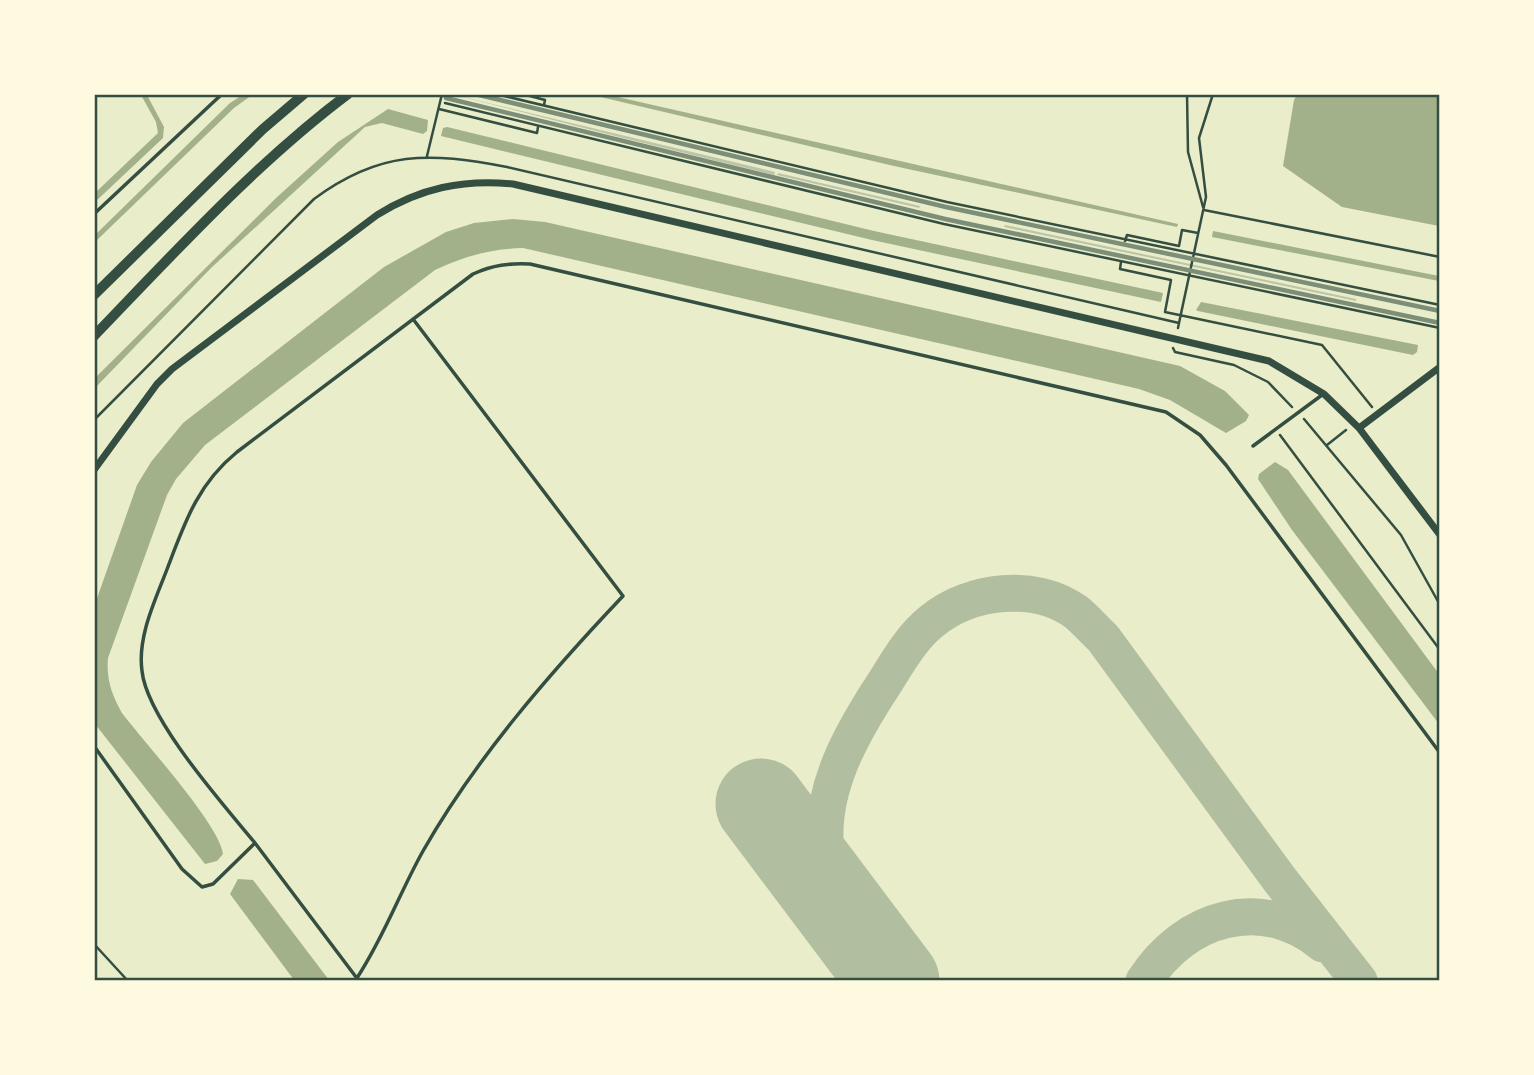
<svg xmlns="http://www.w3.org/2000/svg" width="1534" height="1075" font-family="'Alegreya Sans',sans-serif">
	<rect width="100%" height="100%" fill="#e9edc9"/>
	<path fill="#a3b18a" d="M244 94 252 95 234 108 95 242V235L230 103Z
		M141 95H147L164 127 163 138 95 202V193L158 133 156 122Z
		M592 95H609L1178 224 1177 227 894 166Z
		M1297 95H1439V226L1342 207 1283 166 1294 100Z
		M388 109 428 120 427 131 423 134 382 123 365 127 211 268 95 388V378L276 198 338 142Z
		M447 127 874 231 1163 293 1161 302 872 240 441 136 443 128Z
		M513 219 545 222 1180 366 1225 391 1249 415 1246 421 1226 433 1170 400 1139 389 523 248C490 249 465 256 435 270L205 445 176 479 167 495 108 658C106 679 112 695 122 713 143 741 220 825 223 854L217 861 205 864 95 724V604L137 485 151 462 183 423 384 267 446 232 474 223Z
		M1213 231 1439 276V281L1212 237Z
		M1201 302 1418 345 1417 352 1413 355 1198 311 1196 310Z
		M1275 462 1288 470 1439 674V724L1292 530 1258 479 1259 474Z
		M238 879 253 880 329 980H294L230 894Z"/>
	<g fill="none" stroke-linecap="round" stroke-linejoin="round">
		<path stroke="#b2bea0" stroke-width="37" d="M863 939C847 909 826 875 825 840 823 786 850 737 878 693 894 669 909 639 932 621 970 590 1035 582 1076 612 1086 620 1094 630 1103 638L1280 880 1359 981
			M1144 981C1185 917 1261 894 1323 944"/>
		<path stroke="#b2bea0" stroke-width="91" d="M761 804 894 981"/>
	</g>
	<path fill="#bcc5a7" d="M451 94 775 172 774 175 611 135Z
		M778 173 920 206 919 208 777 175Z
		M1005 225 1356 299V301L1004 227Z"/>
	<g fill="none" stroke-linecap="round" stroke-linejoin="round">
		<path stroke="#344e41" stroke-width="2.5" d="M496 94 947 202 1440 305
			M522 94 545 100 544 105
			M1187 94 1188 152 1203 207
			M445 103 944 224 1440 328
			M439 109 537 133 538 127
			M427 156 442 94
			M1204 210 1440 257
			M1125 241 1127 235 1179 246 1182 230 1198 233
			M1121 262 1120 269 1171 280 1165 312 1322 345 1372 407
			M1179 323 1206 197 1199 138 1213 94
			M1173 348 1175 352 1234 365 1268 382 1292 407
			M1304 419 1401 535 1440 605
			M94 420 314 199C380 150 429 152 507 167L1179 323 1178 328
			M1280 435 1440 650
			M1327 445 1346 430
			M94 944 128 981"/>
		<path stroke="#344e41" stroke-width="3.5" d="M94 214 222 94
			M1253 446 1322 395
			M94 746 182 869 202 887 213 884 255 843 359 981
			M255 843C223 804 147 719 142 671 137 635 157 597 169 564 186 519 199 483 237 452L473 274C493 265 509 263 530 264L1166 412 1200 435 1226 465 1440 753
			M357 978C385 935 399 894 423 851 476 758 550 673 623 596L413 319"/>
		<path stroke="#344e41" stroke-width="7" d="M1359 428 1440 367
			M94 470 157 384 172 369 377 215C420 188 463 179 513 184L1269 361 1324 394 1359 428 1440 535"/>
		<path stroke="#344e41" stroke-width="10" d="M94 295 263 129 304 94
			M94 336C175 252 255 164 348 94"/>
		<path stroke="#7c8e77" stroke-width="4.5" d="M475 94 946 207 1440 311
			M446 98 945 219 1440 323"/>
	</g>
	<rect width="1534" height="1075" fill="none" stroke="#fefae0" stroke-width="192"/>
	<rect x="96" y="96" width="1342" height="883" fill="none" stroke="#344e41" stroke-width="2.5"/>
</svg>
